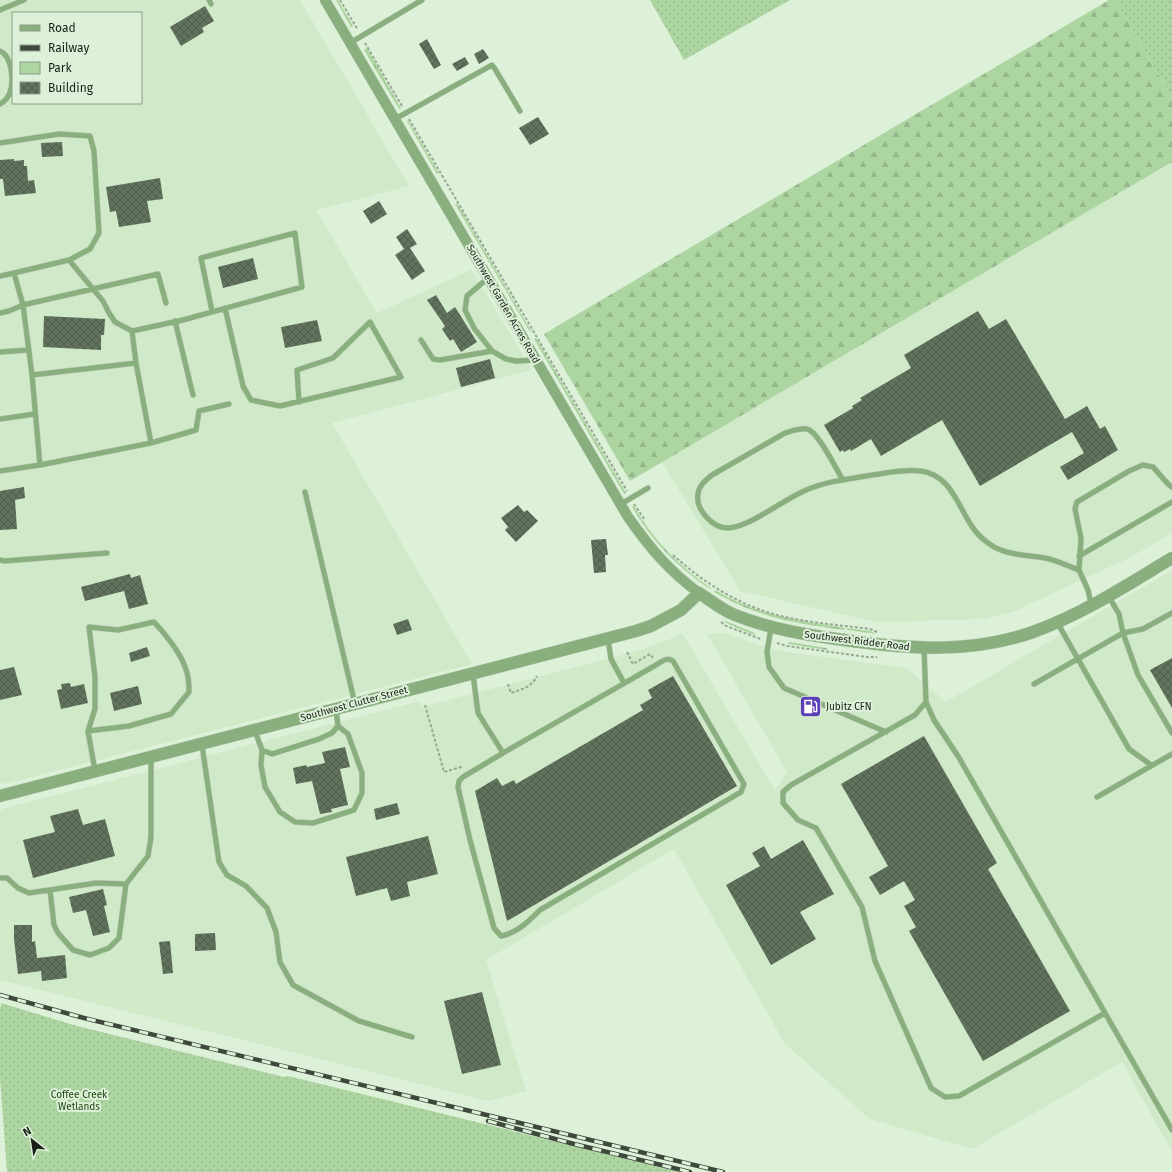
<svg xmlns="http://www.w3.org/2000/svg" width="1172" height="1172" font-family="'Fira Sans',sans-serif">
	<defs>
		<pattern id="green-dots" width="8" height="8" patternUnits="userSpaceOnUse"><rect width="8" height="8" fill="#add5a2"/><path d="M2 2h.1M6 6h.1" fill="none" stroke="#94b68b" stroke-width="1.8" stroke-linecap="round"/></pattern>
		<pattern id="forest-firs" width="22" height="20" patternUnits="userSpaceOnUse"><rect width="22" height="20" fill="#add5a2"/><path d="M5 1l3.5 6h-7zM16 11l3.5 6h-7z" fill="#94b68b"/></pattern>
		<pattern id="wetland-marsh" width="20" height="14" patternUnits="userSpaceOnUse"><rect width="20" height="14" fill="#add5a2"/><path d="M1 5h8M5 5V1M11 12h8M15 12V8" fill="none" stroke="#94b68b"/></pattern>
		<pattern id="building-cross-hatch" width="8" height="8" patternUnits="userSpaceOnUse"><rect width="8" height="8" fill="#61725d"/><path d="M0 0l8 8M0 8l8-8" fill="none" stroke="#4f5d4c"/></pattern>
	</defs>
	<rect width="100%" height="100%" fill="#ddf1d8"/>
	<path fill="#d0e9c9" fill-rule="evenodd" d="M0 0H300L409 186 316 210 377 313 462 274 471 269 532 370 332 423 472 664 5 784 0 782ZM13 13H141V103H13Z
		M1172 162V533L1131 557 1015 611 984 619 876 622 740 591 662 462Z
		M1172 570V1152L1122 1062 972 1149 870 1119 785 1044 674 849 486 960 526 1091 489 1101 0 980V811L2 809 420 701 421 707 637 651 668 640 682 633 775 790 787 772 707 634 726 633 750 642 775 650 801 654 907 668 946 702Z"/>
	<path fill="url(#green-dots)" d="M650 0H790L684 60Z
		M1115 0H1172V98Z
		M1 1003 77 1026 284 1077 288 1076 680 1172H7L0 1077V1006L1 1007Z"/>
	<path fill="url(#forest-firs)" d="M1109 0H1115L1172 98V162L630 481 544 334Z"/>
	<path fill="url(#wetland-marsh)" d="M336 0H338L353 26 351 27Z
		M367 48 401 108 399 109 364 50Z
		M408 120 439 173 437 174 407 121Z
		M457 203 531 331 530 332 455 204Z
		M536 338 626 493 624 494 534 339Z
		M634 506C653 540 679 566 711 588L710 589C677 567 652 541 632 507Z
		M715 590C760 616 795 620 845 628L844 630C794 623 759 618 714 592Z
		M723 620 755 633 754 635 728 624Z
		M847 628 871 631 876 634 847 630Z
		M789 642 827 648V650L788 644Z"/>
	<path fill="url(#building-cross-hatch)" d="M205 6 214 21 202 28 204 32 181 46 170 27Z
		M427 39 441 65 434 69 419 44Z
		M483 49 489 58 479 64 474 54Z
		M465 57 469 64 457 71 452 64Z
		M538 117 549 134 530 145 519 128Z
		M62 142 63 156 42 157 41 143Z
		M14 159V161L24 160V166H27L28 181 34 180 36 193 5 196 3 179H0V160Z
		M160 178 163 199 147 201 151 222 119 227 116 211 110 212 106 187Z
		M379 201 387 214 371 224 363 211Z
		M407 229 417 244 410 248 425 271 412 280 395 255 404 249 396 237Z
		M253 258 258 279 223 288 218 267Z
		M436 295 447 313 455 307 477 342 461 352 453 339 450 341 442 329 445 326 427 300Z
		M978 311 989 329 1006 319 1065 419 1087 406 1100 429 1105 426 1118 450 1068 480 1060 467 1084 453 1072 432 980 486 942 420 881 456 871 439 851 451 850 449 844 452 843 450 840 452 824 425 853 408 852 406 862 400 860 398 911 368 904 355Z
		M44 316 105 319 104 335H101V350L43 347Z
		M317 320 322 341 285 348 281 327Z
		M490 359 495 378 461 387 456 368Z
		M24 487 25 498 15 500 17 529 0 530V491Z
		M518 505 524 512 527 510 538 521 516 542 505 530 508 527 501 518Z
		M606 539 608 555H605L606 572 594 573 591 540Z
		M130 574 131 578 140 575 148 604 129 609 124 591 85 601 81 587Z
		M408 619 412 630 397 635 393 624Z
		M147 647 150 656 131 662 129 653Z
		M1172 658V708L1150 670Z
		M14 667 22 695 0 700V670Z
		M673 676 737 786 507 921 475 791 497 778 502 786 514 780 516 784 643 710 640 705 652 698 648 690Z
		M70 683 71 687 84 684 88 703 61 709 57 690 62 689 61 684Z
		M138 686 142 704 114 711 110 693Z
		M924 736 997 863 988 869 1070 1011 983 1061 909 931 916 927 904 906 915 900 904 881 880 895 869 877 888 866 841 784Z
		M345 747 350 767 340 769 348 805 331 809 332 812 320 814 312 781 296 784 293 768 306 765 307 767 325 763 322 752Z
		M397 803 400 814 376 820 374 809Z
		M78 809 83 825 105 819 115 856 33 878 23 840 55 832 50 816Z
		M428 836 438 874 407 882 410 896 391 901 387 888 356 896 346 857Z
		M803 840 834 894 800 912 816 939 771 965 726 885 760 866 752 853 764 846 771 859Z
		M103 889 107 905 104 906 110 932 93 936 86 910 73 913 69 897Z
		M14 925H32V942L35 941 37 958 65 955 67 978 42 981 41 971 18 974 14 939Z
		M215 933 216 950 195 951V934Z
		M170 941 173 973 163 974 159 942Z
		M482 992 501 1065 462 1074 444 1001Z"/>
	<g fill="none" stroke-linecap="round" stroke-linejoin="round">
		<defs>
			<path id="service" d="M209 0 211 4
				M0 10 24 0
				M350 43 422 0
				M0 51C12 56 14 81 10 92 9 97 4 102 0 104
				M395 119 492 65 495 69 520 111
				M0 143 59 134 90 136 94 151 99 233 90 249 69 260 14 273 23 305 32 375 40 465 151 443 136 363 132 331
				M69 260 103 301 109 313 115 322 132 331 183 320 302 287 295 233 201 258 212 311
				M0 276 14 273
				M488 278 467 296 465 310 474 328 492 351 506 359 516 361 536 360
				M225 308 243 386 251 400 280 406 401 377 370 322 333 358 297 370 299 402
				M0 313 9 311 23 305 158 274 166 303
				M175 321 193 395
				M421 340 433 359 440 360 492 351
				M0 352 29 350
				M32 375 136 363
				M0 419 35 414
				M151 443 196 430 199 411 229 404
				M0 471 40 465
				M843 480C836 469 818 431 807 429 799 428 792 431 785 433L712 475C706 480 699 485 698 494 695 509 713 529 729 528 751 526 783 500 804 491 826 481 849 479 872 475 887 473 904 469 920 471 957 475 959 519 983 539 1002 556 1021 554 1045 558 1056 560 1068 566 1079 570
				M305 492 355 704
				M621 504 648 488
				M1079 556 1172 502
				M0 560 4 561 107 553
				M1109 597 1119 614 1123 633 1143 629 1172 613
				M1091 604 1088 590 1079 570 1081 538 1075 509 1077 502 1129 471 1143 465 1153 467 1168 484 1172 487
				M1057 622 1129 749 1151 765
				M771 628 767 652 769 667 784 688 886 732
				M608 639 611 659 624 683
				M924 648 926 702 934 720 958 756 1172 1130
				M473 674 478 713 503 753 463 777 459 781 458 787 470 840 494 928 501 936C517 933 528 922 540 910L741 792 744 784 673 661C667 657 662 661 656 665L503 753
				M1034 684 1123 633 1138 675 1172 733
				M926 702 915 715 791 785 783 792V803L798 820 816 828 862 907 875 961 931 1088 945 1097 959 1096 1105 1013
				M88 731 129 726 171 714 189 692C189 686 189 679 187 673 183 656 166 635 154 622L118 630 89 627 95 677V709L88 731 95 771
				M255 731 262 750 261 765 265 787 280 812 295 822 313 823 354 810 362 793V773L348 734 338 726 336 709
				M202 745 219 862 227 875 246 886 267 908 276 932 280 962 293 985 359 1021 412 1037
				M262 750 272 754 319 739 332 733 338 726
				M1097 797 1172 754
				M0 878H7L18 888 29 893 96 883 126 884
				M50 890 54 925 58 933 73 950 90 955 109 948 119 938 126 884 148 856 151 837V757"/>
			<path id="minor" d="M325 0 628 517C650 548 668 570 699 593"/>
			<path id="tertiary" d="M0 796 636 631 651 626 681 610 699 593C710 600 722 610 735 615 770 629 807 635 844 640 909 649 970 654 1033 632 1083 614 1127 585 1172 558"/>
		</defs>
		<use href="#service" stroke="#bacbb5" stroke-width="6"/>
		<use href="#minor" stroke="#bacbb5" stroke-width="11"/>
		<use href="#tertiary" stroke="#bacbb5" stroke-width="13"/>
		<path stroke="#97a793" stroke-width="2" stroke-dasharray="3 2" stroke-linecap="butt" d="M340 0 358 30
			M365 43 402 106
			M409 119 627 491
			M634 504 645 520
			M673 555C704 583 740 606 781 616 810 623 840 625 870 629L877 632
			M721 622 726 626 761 639
			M777 643 787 646 867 657H877
			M627 652 633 664 650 654 653 658
			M508 684 511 693C522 689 532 687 537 676
			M425 705 444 772 461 767 462 769"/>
		<use href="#service" stroke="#89af7e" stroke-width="5"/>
		<use href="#minor" stroke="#89af7e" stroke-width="10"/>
		<use href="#tertiary" stroke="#89af7e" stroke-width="12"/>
		<defs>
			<path id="rail" d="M0 995 84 1018 723 1172
				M488 1121 574 1144 690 1172"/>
		</defs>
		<use href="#rail" stroke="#3e483b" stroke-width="4.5"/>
		<use href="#rail" stroke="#ddf1d8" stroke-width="3" stroke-dasharray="9" stroke-linecap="butt"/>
	</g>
	<defs>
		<symbol id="fuel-square" viewBox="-11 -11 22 22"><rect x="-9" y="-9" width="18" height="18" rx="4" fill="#5c3fb7" stroke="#ddf1d8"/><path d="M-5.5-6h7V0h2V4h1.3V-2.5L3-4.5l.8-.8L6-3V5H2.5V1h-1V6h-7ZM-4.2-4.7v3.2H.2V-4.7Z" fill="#fff"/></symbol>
	</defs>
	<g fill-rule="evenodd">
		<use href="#fuel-square" x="798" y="694" width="25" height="25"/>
	</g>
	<g text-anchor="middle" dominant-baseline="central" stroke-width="4" stroke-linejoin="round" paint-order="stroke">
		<g font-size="10" fill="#181f16" stroke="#ddf1d8">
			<text transform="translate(503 304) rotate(60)">Southwest Garden Acres Road</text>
			<text transform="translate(857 641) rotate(7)">Southwest Ridder Road</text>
			<text transform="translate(354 704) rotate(-15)">Southwest Clutter Street</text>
		</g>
		<g font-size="10" fill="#181f16" stroke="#ddf1d8" text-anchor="start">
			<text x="826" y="707">Jubitz CFN</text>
		</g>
		<g font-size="10" fill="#1d4310" stroke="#ddf1d8">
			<text x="79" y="1095">Coffee Creek<tspan x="79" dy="12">Wetlands</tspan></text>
		</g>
	</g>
	<rect x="12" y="12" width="130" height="92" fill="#ddf1d8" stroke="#8e9d8a"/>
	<rect x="20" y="25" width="20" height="6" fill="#89af7e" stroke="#8e9d8a"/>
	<text x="48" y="32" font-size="12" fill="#181f16">Road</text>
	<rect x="20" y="45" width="20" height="6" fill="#3e483b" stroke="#8e9d8a"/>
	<text x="48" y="52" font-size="12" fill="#181f16">Railway</text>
	<rect x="20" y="62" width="20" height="12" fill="#add5a2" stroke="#8e9d8a"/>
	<text x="48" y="72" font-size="12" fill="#181f16">Park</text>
	<rect x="20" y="82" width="20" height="12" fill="url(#building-cross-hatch)" stroke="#8e9d8a"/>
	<text x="48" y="92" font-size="12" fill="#181f16">Building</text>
	<g transform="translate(32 1140) rotate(330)" stroke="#ddf1d8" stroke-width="3" paint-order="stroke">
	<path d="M0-3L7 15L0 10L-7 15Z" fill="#181f16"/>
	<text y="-6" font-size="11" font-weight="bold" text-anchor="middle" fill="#181f16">N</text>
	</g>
</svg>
